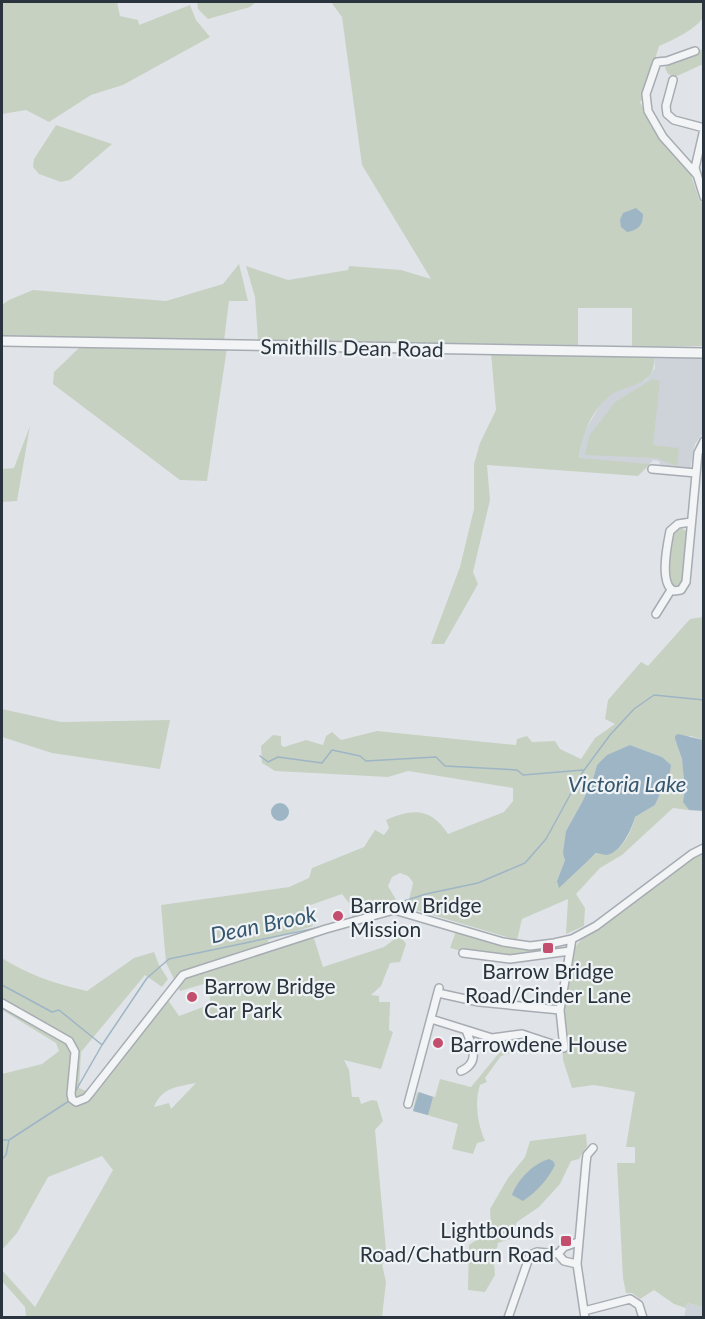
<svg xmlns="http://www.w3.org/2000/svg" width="705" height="1319" font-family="Lato,sans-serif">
	<rect width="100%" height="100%" fill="#e0e4e8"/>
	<path fill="#ced3da" d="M654 357 703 358V433L695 444 690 469 661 466 659 461 653 460 650 464H645L579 459 583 434 600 405 607 397 620 389 646 380 655 368Z
		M687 1303 703 1307V1317L684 1318Z"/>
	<path fill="#c7d1c2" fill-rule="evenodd" d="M2 2H117L120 16 138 20 139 25 190 5 196 20 210 37 123 85 91 95 49 122 26 110 2 114Z
		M197 2H256L250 7 208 19 198 9Z
		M331 2H703C703 6 705 12 703 16 701 27 669 42 659 46L644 97 640 102 652 126 691 175 699 199 703 205V346L632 347V308H578V345L258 340 255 297 246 266 288 280 348 270 349 266 401 270 431 279 362 165 342 17Z
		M703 49V66L701 65 675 77 668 74 665 68 669 63Z
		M56 125 112 144 70 180 61 182 39 174 33 167 34 159Z
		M239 264 248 301H229L224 341 2 336V305L9 300 33 290 166 301 223 284Z
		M81 346 227 348 207 481 180 480 53 384 54 372Z
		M491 353 654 357C656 390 625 381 606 399 589 415 582 436 579 458L650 464 638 476 487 465 490 500 473 572 478 584 444 644H431L460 567 474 509V464L480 443 496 410Z
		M653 379 660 381 653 445 679 448 677 466 656 458 585 455 589 436 615 402Z
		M30 426 17 501 2 502V469L14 468Z
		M679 527 686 531 688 535 683 581 679 588H673L668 578 672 533Z
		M703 617V740L691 736 675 739 682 759 685 777 684 802 689 810 703 812 673 808 622 855 600 868 576 894 585 908 584 926 566 934 568 899 522 919 517 940 409 908C408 898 412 891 413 882L408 876 400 873 392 877 388 886 399 905 353 919 349 903 342 894 308 906 313 926 268 940 271 952 313 935 323 967 384 947 400 935 406 944 400 962 390 963 381 986 371 995 379 996V1002H390L389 1030 393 1032 381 1069 344 1060 349 1070 352 1097H359L361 1104 372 1100 377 1101 383 1121 375 1130 387 1261 382 1264 386 1282 382 1317H26L25 1307 2 1281V1270L35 1307 113 1170 102 1156 48 1177 17 1233 2 1250V1074L42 1064 59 1051 56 1043 2 1010V958C28 975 56 984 87 991L134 958 154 952 159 965 168 979 162 987 145 975 81 1052 79 1088 93 1094 168 1000 179 1016 211 1004 207 983 180 991 166 963 161 905 289 887 309 878 312 868 364 847 375 830 384 835 389 828 386 820C413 808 431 808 448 834L504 812 513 801V788L408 771 388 777 275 771 262 763 261 746 273 735 281 736V745L284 747 306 740 323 745 326 736 332 732 341 740 377 731 516 745 517 739 527 736 532 742 555 741 560 749 581 759 595 738 615 724 605 719 608 700 641 662 648 666 690 619ZM630 745 662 757 668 785 660 794 655 805 635 817C631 835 618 859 597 853L557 881 565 860 566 831 581 804 592 782 597 765ZM196 1083 171 1109 169 1103 154 1107C162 1087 177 1087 196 1083Z
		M2 709 61 722 170 720 160 769 52 753 2 737Z
		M703 851V1307L687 1303 686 1308 674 1304 654 1290 640 1299 632 1293H626L623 1278 617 1163H635V1147H626L635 1092 594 1085 572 1088 563 1060 560 1010 571 945 576 946 581 940 605 924 693 857Z
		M456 931 516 947 551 950C516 956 485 958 450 948Z
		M520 1039 518 1044 511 1045V1053L501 1056 485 1078 487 1082 480 1085C474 1102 478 1125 485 1141L477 1143 473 1154 452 1149 458 1124 413 1111 417 1092 435 1097 440 1079 471 1087 504 1047 505 1040Z
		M586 1134 587 1146 579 1159 571 1161 560 1184 539 1207 517 1222 510 1239 498 1243 494 1262 495 1275 485 1292 468 1290 469 1245 491 1230 490 1209 508 1178 525 1157 530 1141Z"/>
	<path fill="#9eb5c5" d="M636 208 643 214C643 226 638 230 627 232L621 227 620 220 623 213Z
		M678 734 703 740V811L689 810 683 802 685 789 682 759 675 739V736Z
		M630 745 662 757 671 765 668 785 660 794 655 805 635 817C632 829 620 854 606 855 605 855 597 853 596 853L559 888 557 881 565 860 563 853 566 831 581 804 592 782 597 765 607 755Z
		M271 812a9 9 0 1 1 18 0a9 9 0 1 1-18 0Z
		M419 1092 433 1097 428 1115 413 1111Z
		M549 1159 553 1161 555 1165C547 1181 537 1191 523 1201L512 1195C518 1179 533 1164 549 1159Z"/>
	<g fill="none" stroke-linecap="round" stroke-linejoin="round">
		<path stroke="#9eb5c5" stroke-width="1.5" d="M260 756 268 762 278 757 322 763 332 750 360 756 366 761 436 757 445 766 517 770 523 775 583 770
			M329 925 426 894 478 883 525 863 546 839 582 773 610 735 634 709 654 695 704 700
			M2 985 52 1012 59 1010 101 1044
			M75 1092 102 1045 147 978 169 959 321 927
			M2 1140H9L69 1101
			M2 1159 6 1155 9 1140"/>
		<defs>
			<path id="minor" d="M695 51 667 61 657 62 646 94 648 111 663 137 697 175
				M673 80 666 106 667 114 674 120 704 128
				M704 129 695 168 704 197
				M652 469 696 473
				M691 522 678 524 670 531C667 546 659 584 674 591L681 590 686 582 698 453 704 441
				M656 614 671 590
				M463 953 510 959 570 951
				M438 993 479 1002 560 1010
				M2 1003 69 1041 75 1052 71 1094 72 1099 76 1102 86 1098 91 1092 183 975 326 929 394 910 503 942 530 946 554 943 572 939 596 926 692 854 704 848
				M431 1019 492 1038 522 1034 564 1048 560 1010 572 939
				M461 1071C481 1062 472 1046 466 1030
				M408 1104 439 988
				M558 1254 564 1247 578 1242
				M584 1311 630 1299 639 1305 643 1318
				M508 1318 530 1255 537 1252 558 1254 564 1261 577 1264
				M585 1318 577 1264 586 1163 587 1155 593 1148"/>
			<path id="tertiary" d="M2 341 704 353"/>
		</defs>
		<use href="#minor" stroke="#a6acb2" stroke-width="10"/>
		<use href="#tertiary" stroke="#a6acb2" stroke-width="12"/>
		<use href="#minor" stroke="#f2f4f6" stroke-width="7"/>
		<use href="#tertiary" stroke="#f2f4f6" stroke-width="9"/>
	</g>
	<g fill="#c34e6e" stroke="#eff3f5" stroke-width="2">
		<circle cx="338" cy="916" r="6"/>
		<rect x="542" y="942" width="12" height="12" rx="3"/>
		<circle cx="192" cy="997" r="6"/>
		<circle cx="438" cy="1043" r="6"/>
		<rect x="560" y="1235" width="12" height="12" rx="3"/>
	</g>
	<g text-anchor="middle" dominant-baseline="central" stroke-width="4.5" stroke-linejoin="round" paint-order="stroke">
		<g font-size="21" fill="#2a343e" stroke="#eff3f5">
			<text transform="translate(352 347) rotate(1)">Smithills Dean Road</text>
		</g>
		<g font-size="21" fill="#2a343e" stroke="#eff3f5" text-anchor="start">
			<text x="350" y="904">Barrow Bridge<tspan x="350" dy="24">Mission</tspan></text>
			<text x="548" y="970" text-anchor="middle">Barrow Bridge<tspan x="548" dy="24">Road/Cinder Lane</tspan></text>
			<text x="204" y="985">Barrow Bridge<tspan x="204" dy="24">Car Park</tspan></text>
			<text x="450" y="1043">Barrowdene House</text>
			<text x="554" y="1229" text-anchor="end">Lightbounds<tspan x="554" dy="24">Road/Chatburn Road</tspan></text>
		</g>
		<g font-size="22" font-style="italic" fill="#37576f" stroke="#eff3f5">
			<text x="627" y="783">Victoria Lake</text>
			<text transform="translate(263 924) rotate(-12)">Dean Brook</text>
		</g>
	</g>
	<rect width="705" height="1319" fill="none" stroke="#2a343e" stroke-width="6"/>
</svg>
